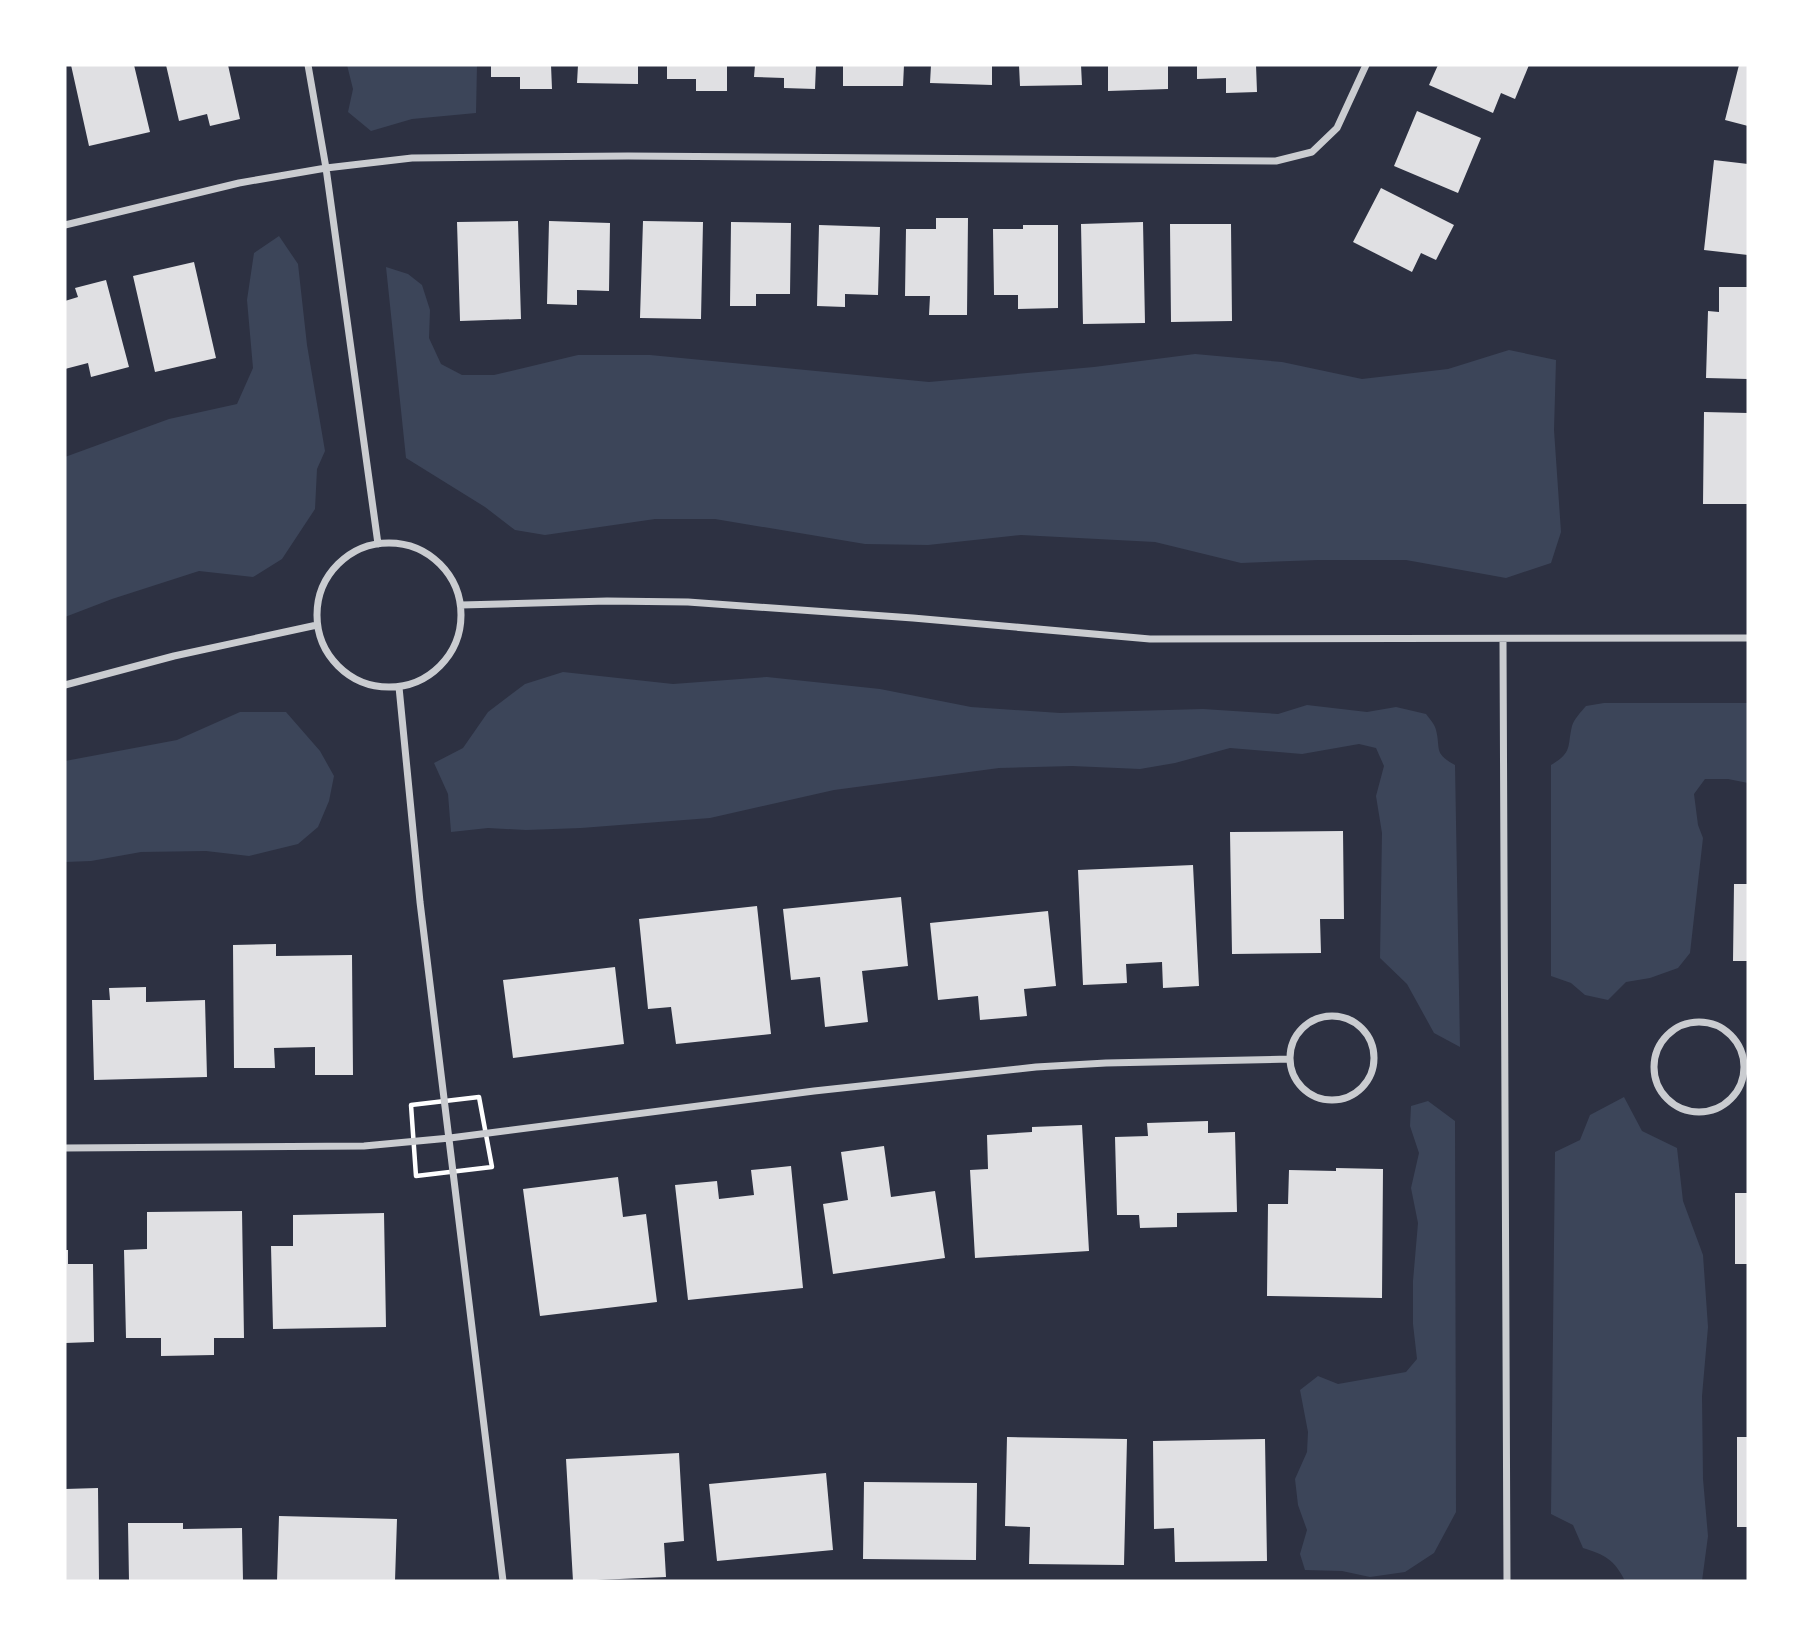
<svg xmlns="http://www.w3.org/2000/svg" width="1813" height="1646" font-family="'Space Grotesk',sans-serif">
	<rect width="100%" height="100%" fill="#2d3142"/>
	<path fill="#3c4559" d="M347 65H477L476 113 412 119 371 131 348 112 353 89Z
		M279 236 298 264 307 345 325 451 317 469 315 509 282 559 253 577 199 571 112 599 65 617V457L169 419 237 404 253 368 247 300 254 253Z
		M386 267 408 274 422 285 430 310 429 338 441 364 462 375H494L578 355H650L929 382 1094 367 1195 354 1282 362 1362 379 1448 369 1509 350 1556 360 1554 430 1561 532 1551 563 1506 578 1406 560H1318L1241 563 1155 542 1021 535 928 545 865 544 715 519H655L545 535 515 530 485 507 406 458Z
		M563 672 673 684 767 677 880 689 971 707 1060 713 1203 709 1278 714 1307 705 1367 712 1396 707 1426 714C1430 719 1435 725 1436 730 1441 749 1433 753 1455 765L1460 1047 1434 1033 1407 984 1380 958 1382 833 1376 796 1384 766 1376 748 1359 744 1302 754 1230 748 1175 763 1140 769 1072 766 999 768 834 790 710 818 581 828 526 830 488 828 451 832 448 794 434 763 463 748 488 712 525 684Z
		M1604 703H1748V783L1728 779H1705L1694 794 1698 825 1703 838 1690 953 1678 968 1650 978 1626 982 1608 1000 1585 995 1571 983 1551 976V765C1573 752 1567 747 1572 726 1574 719 1581 712 1586 706Z
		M240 712H286L320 751 334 776 329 801 318 827 298 844 249 856 206 851 141 852 91 861 65 862V761L177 740Z
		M1624 1097 1642 1131 1677 1148 1683 1201 1703 1255 1708 1327 1702 1396 1703 1479 1708 1536 1702 1581H1625C1614 1559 1605 1555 1583 1548L1573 1525 1551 1514 1555 1152 1580 1140 1590 1115Z
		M1428 1101 1455 1121 1456 1512 1434 1553 1405 1572 1370 1577 1342 1571 1305 1570 1300 1554 1307 1530 1298 1505 1295 1479 1307 1452 1308 1432 1300 1390 1318 1376 1338 1384 1406 1372 1417 1359 1413 1324V1281L1418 1223 1411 1188 1419 1153 1410 1126 1411 1106Z"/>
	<path fill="#e0e0e3" d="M71 65H134L150 132 89 146Z
		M166 65H228L240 119 210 126 207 114 179 121Z
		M491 65H551L552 89H520V77H491Z
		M578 65H638V84L577 83Z
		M667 65H727V91H696V79H667Z
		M755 65H816L815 89 784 88V78L754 77Z
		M843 65H904L903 86H843Z
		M931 65H992V85L930 83Z
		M1019 65H1081L1082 85 1020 86Z
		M1108 65H1168V89L1108 91Z
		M1197 65H1256L1257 92 1226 93V78L1197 79Z
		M1438 65H1529L1515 99 1501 93 1493 113 1429 85Z
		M1739 65H1748V126L1725 120Z
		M1417 111 1481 138 1458 193 1394 166Z
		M1714 160 1748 164V255L1704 250Z
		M1381 188 1454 225 1436 260 1421 253 1412 272 1353 242Z
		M936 218H968L967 315H929L930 296H905L906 229H936Z
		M518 221 521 319 460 321 457 222Z
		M549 221 610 223 609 291 577 290V305L547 304Z
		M643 221 703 222 701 319 640 318Z
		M731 222 791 223 790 294H756V306H730Z
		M1143 222 1145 323 1083 324 1081 224Z
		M1170 224H1231L1232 321 1171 322Z
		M819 225 880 227 878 295 845 294V307L817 306Z
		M1023 225H1058V308L1018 309V295H994L993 229H1023Z
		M194 262 216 358 155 372 133 276Z
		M106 280 129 367 91 377 88 363 65 369V301L78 297 75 288Z
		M1719 287H1748V379L1706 378 1708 311 1719 312Z
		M1704 412 1748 413V504H1703Z
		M1343 831 1344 919H1320L1321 953 1232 954 1230 832Z
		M1193 865 1199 986 1163 988 1162 962 1126 964 1127 983 1083 985 1078 870Z
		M1734 884H1748V961H1733Z
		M901 897 908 966 862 971 868 1022 825 1027 820 977 791 980 783 909Z
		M757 906 771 1034 676 1044 671 1007 648 1009 639 919Z
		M1048 911 1056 986 1024 989 1027 1016 980 1020 978 996 938 1000 930 923Z
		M276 944V956L352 955 353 1075H315V1047L274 1048 275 1068H234L233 945Z
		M615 967 624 1044 513 1058 503 980Z
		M146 987V1002L205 1000 207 1077 94 1080 92 1000H110L109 988Z
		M1208 1121V1133L1235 1132 1237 1212 1177 1213V1227L1140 1228 1139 1215H1117L1115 1137 1148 1136 1147 1123Z
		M1082 1125 1089 1251 975 1258 970 1170 988 1169 987 1135 1032 1132V1127Z
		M884 1146 891 1197 935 1191 945 1258 833 1274 823 1204 848 1200 841 1152Z
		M791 1166 803 1288 688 1300 675 1185 717 1181 719 1199 754 1195 751 1170Z
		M1336 1168 1383 1169 1382 1298 1267 1296 1268 1204H1288L1289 1170 1336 1171Z
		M618 1177 623 1217 646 1214 657 1302 540 1316 523 1189Z
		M1735 1193H1748V1264H1735Z
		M242 1211 244 1338H214V1355L161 1356V1338H126L124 1250 147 1249V1212Z
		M384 1213 386 1327 273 1329 271 1246H293V1215Z
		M65 1250H68V1264H93L94 1342 65 1343Z
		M1007 1437 1127 1439 1124 1565 1029 1564 1030 1527 1005 1526Z
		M1737 1437H1748V1527H1737Z
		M1265 1439 1267 1561 1175 1562 1174 1528 1154 1529 1153 1441Z
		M679 1453 684 1541 664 1543 666 1577 573 1581 566 1459Z
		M826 1473 833 1550 717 1561 709 1484Z
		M864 1482 977 1483 976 1560 863 1559Z
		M98 1488 99 1581H65V1489Z
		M279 1516 397 1519 395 1581H277Z
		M128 1523H183V1529L242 1528 243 1581H129Z"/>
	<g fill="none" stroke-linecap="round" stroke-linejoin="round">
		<path stroke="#fff" stroke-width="4.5" d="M479 1097 492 1167 416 1176 411 1105Z"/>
		<path stroke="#caccd0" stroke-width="7" d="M308 65 326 168 378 544
			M65 225 239 183 326 168 412 158 628 156 1276 161 1312 152 1337 128 1366 65
			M317 615a72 72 0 1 1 144 0a72 72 0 1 1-144 0Z
			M461 605 607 601 688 602 913 618 1150 639 1748 638
			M1503 639 1507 1581
			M65 685 174 656 317 625
			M399 687 420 902 503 1581
			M1290 1058a42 42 0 1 1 84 0a42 42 0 1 1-84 0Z
			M1654 1067a45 45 0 1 1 90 0a45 45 0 1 1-90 0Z
			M65 1148 364 1146 450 1138 814 1091 1036 1067 1106 1063 1290 1059"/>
	</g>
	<rect width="1813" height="1646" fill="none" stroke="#ffffff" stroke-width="133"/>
</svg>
